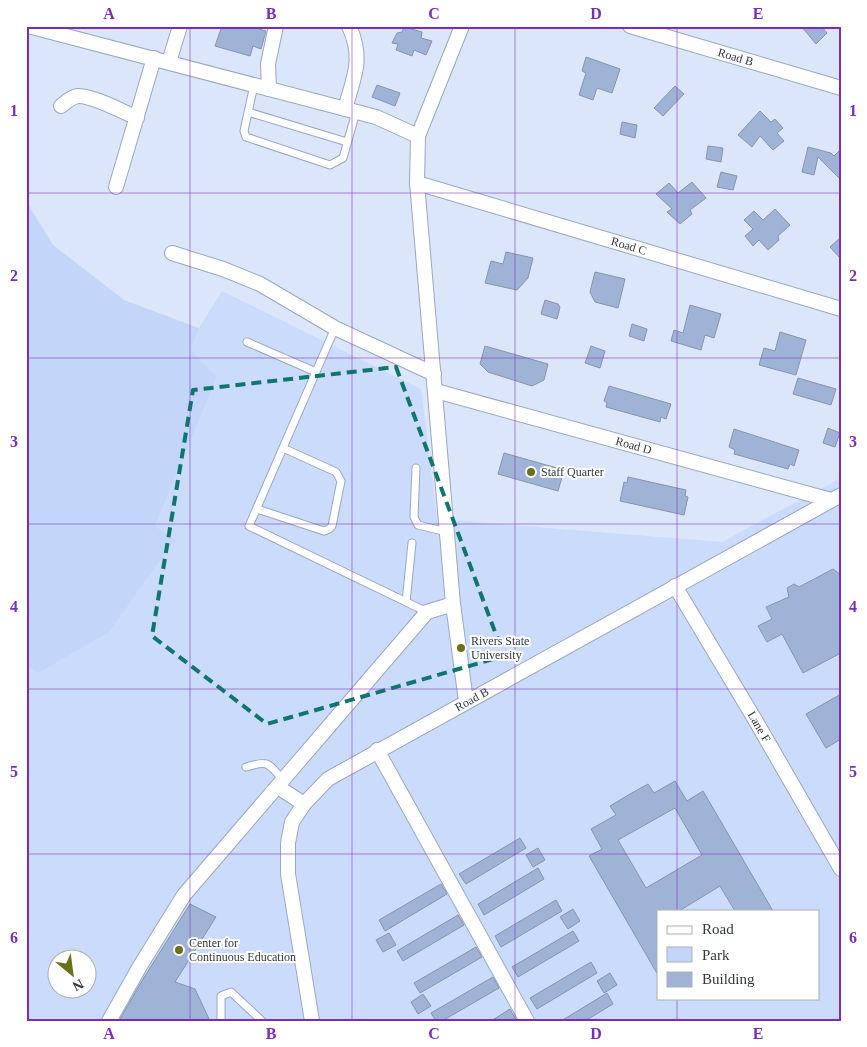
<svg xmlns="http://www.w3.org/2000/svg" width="867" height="1047" font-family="Georgia,serif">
	<rect width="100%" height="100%" fill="#dbe6fa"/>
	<path fill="#cadbfb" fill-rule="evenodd" d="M222 291 421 389 437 519 722 542 841 478V1021H30L26 1019V665L38 673 175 539 155 526 217 377 191 350 199 328ZM658 911H818V998H658ZM58 960H88V990H58Z"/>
	<path fill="#c3d6fa" d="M26 201 53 245 124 300 199 328 191 350 217 377 155 526 175 539 109 632 38 673 26 665Z"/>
	<path fill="#9fb3d7" stroke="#8794ab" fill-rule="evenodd" d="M222 26H260L259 29 266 31 261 49 253 46 250 56 215 46Z
		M801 26H821L827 33 816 44Z
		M404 27 422 32 421 38 432 41 426 55 414 50 412 56 396 50 398 44 392 43 397 33 402 32Z
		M586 57 620 69 612 93 597 88 593 100 579 95 586 73 582 71Z
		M377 85 400 93 395 106 372 97Z
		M675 86 684 94 663 116 654 108Z
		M760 111 771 122 775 119 783 128 777 133 784 141 773 150 760 136 752 147 738 135Z
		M622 122 637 125 635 138 620 134Z
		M708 146 723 148 721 162 706 159Z
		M808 147 831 153 834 156 841 149V180L818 157 814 175 802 172Z
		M721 172 737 176 733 190 717 187Z
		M692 182 706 198 690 210 692 214 680 224 667 212 672 209 656 194 669 183 678 193Z
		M775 209 790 225 778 236 779 240 768 250 759 240 753 246 745 236 753 229 744 220 754 211 763 220Z
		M841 237V259L830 247Z
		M506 252 533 258 528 278 517 290 485 283 491 261 503 264Z
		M595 272 625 279 618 308 595 302 590 292Z
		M545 300 558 304 560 307 557 319 541 314Z
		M690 305 721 314 714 338 705 335 701 350 671 341 674 330 683 333Z
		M632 324 647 329 644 341 629 336Z
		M780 332 806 340 796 375 759 365 764 348 775 351Z
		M485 346 548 364 544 380 532 386 488 372 480 364Z
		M591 346 605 351 600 368 585 363Z
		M798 378 836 389 831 405 793 394Z
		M609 386 671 404 666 419 661 417 660 422 606 407 607 403 604 401Z
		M828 428 840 433 835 447 823 443Z
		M734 429 799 450 794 466 790 464 788 469 734 454 735 450 729 447Z
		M504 453 564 470 558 491 498 474Z
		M628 477 686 490 685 496 688 497 684 515 620 501 624 482 627 483Z
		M833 569 841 575V653L803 673 782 634 767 642 758 626 772 619 766 607 789 597 787 588 794 584 799 587Z
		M841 694V739L826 748 806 714Z
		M675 781 687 801 703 791 773 911H735L720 886 679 911H658V975L589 856 602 849 591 829 616 815 610 806 630 794 648 784 654 793ZM675 808 702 855 646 888 618 840Z
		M520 838 526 848 466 884 459 874Z
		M538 848 545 860 533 867 526 855Z
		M538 868 544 879 484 915 478 904Z
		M441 884 447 894 385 931 379 920Z
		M556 900 562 911 501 947 495 936Z
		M190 904 216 917 175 982 195 989 210 1021H119L140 984Z
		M573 909 580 921 568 929 560 917Z
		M458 915 464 925 403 961 397 951Z
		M573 931 579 941 518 977 512 967Z
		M389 933 396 945 383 952 376 940Z
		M476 947 482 957 420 993 414 983Z
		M591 962 597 973 537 1009 530 998Z
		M610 973 617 985 604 993 597 981Z
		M493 977 499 988 442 1021H436L431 1013Z
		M607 993 613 1004 585 1021H561Z
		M423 994 431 1006 418 1014 411 1002Z
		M510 1009 516 1020 491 1021Z"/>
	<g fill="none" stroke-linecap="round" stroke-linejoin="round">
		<defs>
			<path id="lane" d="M254 85 244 131 246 137 330 165 343 158 356 112
				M248 112 347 142
				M335 328 249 526 427 612
				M247 342 316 372
				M416 468 414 517 418 525 447 532
				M257 509 324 531 329 529 332 526 341 481 336 472 283 448
				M406 602 412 543
				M246 767C269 760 268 763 283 780
				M221 1021V996L231 992 262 1021"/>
			<g id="street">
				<path d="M28 26 376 117 418 136"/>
				<path d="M462 26 418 136 417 183 453 604 466 701"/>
				<path id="s1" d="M630 26 841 88"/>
				<path d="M169 62 180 26"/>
				<path d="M269 89 268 64 276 26"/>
				<path d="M61 106C66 102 71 97 78 96 91 95 124 112 137 118"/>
				<path d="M345 109C354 76 364 59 349 26"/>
				<path id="s2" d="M417 183 841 309"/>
				<path d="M116 187 154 58"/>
				<path d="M172 253 223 269 260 284 335 328 434 374"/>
				<path id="s3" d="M436 391 831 500"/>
				<path id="s4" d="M675 586 757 723 841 869"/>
				<path d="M377 750 527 1021"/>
				<path d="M278 787 304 804"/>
				<path d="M109 1021 140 966 184 895 427 612 453 604"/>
				<path id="s5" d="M312 1021 288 874V843L292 822 304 804 328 779 841 495"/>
			</g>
		</defs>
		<use href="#lane" stroke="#9ba8bf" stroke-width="9"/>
		<use href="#street" stroke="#9ba8bf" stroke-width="16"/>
		<use href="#lane" stroke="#fff" stroke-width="7"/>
		<use href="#street" stroke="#fff" stroke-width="14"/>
	</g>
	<path fill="none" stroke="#0f766e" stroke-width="4" stroke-dasharray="10 6" stroke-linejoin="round" d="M396 367 504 656 267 724 152 636 193 390Z"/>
	<path fill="none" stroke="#7b2cbf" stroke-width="1" stroke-opacity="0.55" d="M190 26V1021M352 26V1021M515 26V1021M677 26V911M26 193H841M26 358H841M26 524H841M26 689H841M26 854H841M677 998V1021"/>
	<g fill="#6c7118" stroke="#fff" stroke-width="2">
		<circle cx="531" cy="472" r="5"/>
		<circle cx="461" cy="648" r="5"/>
		<circle cx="179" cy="950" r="5"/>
	</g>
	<g text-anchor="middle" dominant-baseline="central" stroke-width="4" stroke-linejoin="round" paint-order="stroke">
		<g font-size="12" fill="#323741" stroke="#fff">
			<text stroke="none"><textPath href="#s1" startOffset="110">Road B</textPath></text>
			<text stroke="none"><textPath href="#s2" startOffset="221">Road C</textPath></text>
			<text stroke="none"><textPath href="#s3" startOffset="205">Road D</textPath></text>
			<text stroke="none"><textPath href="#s5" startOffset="422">Road B</textPath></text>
			<text stroke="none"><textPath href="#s4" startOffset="164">Lane F</textPath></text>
		</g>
		<g font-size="12" fill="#323741" stroke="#fff" text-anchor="start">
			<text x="541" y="472">Staff Quarter</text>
			<text x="471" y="641">Rivers State<tspan x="471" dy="14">University</tspan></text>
			<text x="189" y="943">Center for<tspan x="189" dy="14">Continuous Education</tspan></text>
		</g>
	</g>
	<rect width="867" height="1047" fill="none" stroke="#ffffff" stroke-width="55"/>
	<rect x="657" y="910" width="162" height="90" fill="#ffffff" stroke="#adafb3"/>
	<rect x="667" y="926" width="25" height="8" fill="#ffffff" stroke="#adafb3"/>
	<text x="702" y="934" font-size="15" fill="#323741">Road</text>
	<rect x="667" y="947" width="25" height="15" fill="#c3d6fa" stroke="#adafb3"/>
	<text x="702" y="960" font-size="15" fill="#323741">Park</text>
	<rect x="667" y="972" width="25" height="15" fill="#9fb3d7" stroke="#adafb3"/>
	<text x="702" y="984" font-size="15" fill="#323741">Building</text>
	<g transform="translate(72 974) rotate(151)"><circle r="24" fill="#ffffff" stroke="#adafb3"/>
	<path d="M0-4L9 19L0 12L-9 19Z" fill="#6c7118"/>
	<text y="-8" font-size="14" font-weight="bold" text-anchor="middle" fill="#323741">N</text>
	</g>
	<rect x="28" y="28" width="812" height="992" fill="none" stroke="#7b2cbf" stroke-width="2"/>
	<g font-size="16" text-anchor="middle" font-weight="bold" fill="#7b2cbf">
		<text x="109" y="19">A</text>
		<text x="271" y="19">B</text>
		<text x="434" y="19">C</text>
		<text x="596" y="19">D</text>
		<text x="758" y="19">E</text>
		<text x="14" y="116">1</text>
		<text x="853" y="116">1</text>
		<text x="14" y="281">2</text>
		<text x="853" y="281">2</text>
		<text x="14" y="447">3</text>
		<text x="853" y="447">3</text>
		<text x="14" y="612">4</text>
		<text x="853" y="612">4</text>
		<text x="14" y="777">5</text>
		<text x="853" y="777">5</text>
		<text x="14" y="943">6</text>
		<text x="853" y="943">6</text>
		<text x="109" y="1039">A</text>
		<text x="271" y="1039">B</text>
		<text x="434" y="1039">C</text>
		<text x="596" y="1039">D</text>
		<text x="758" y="1039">E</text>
	</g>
</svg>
